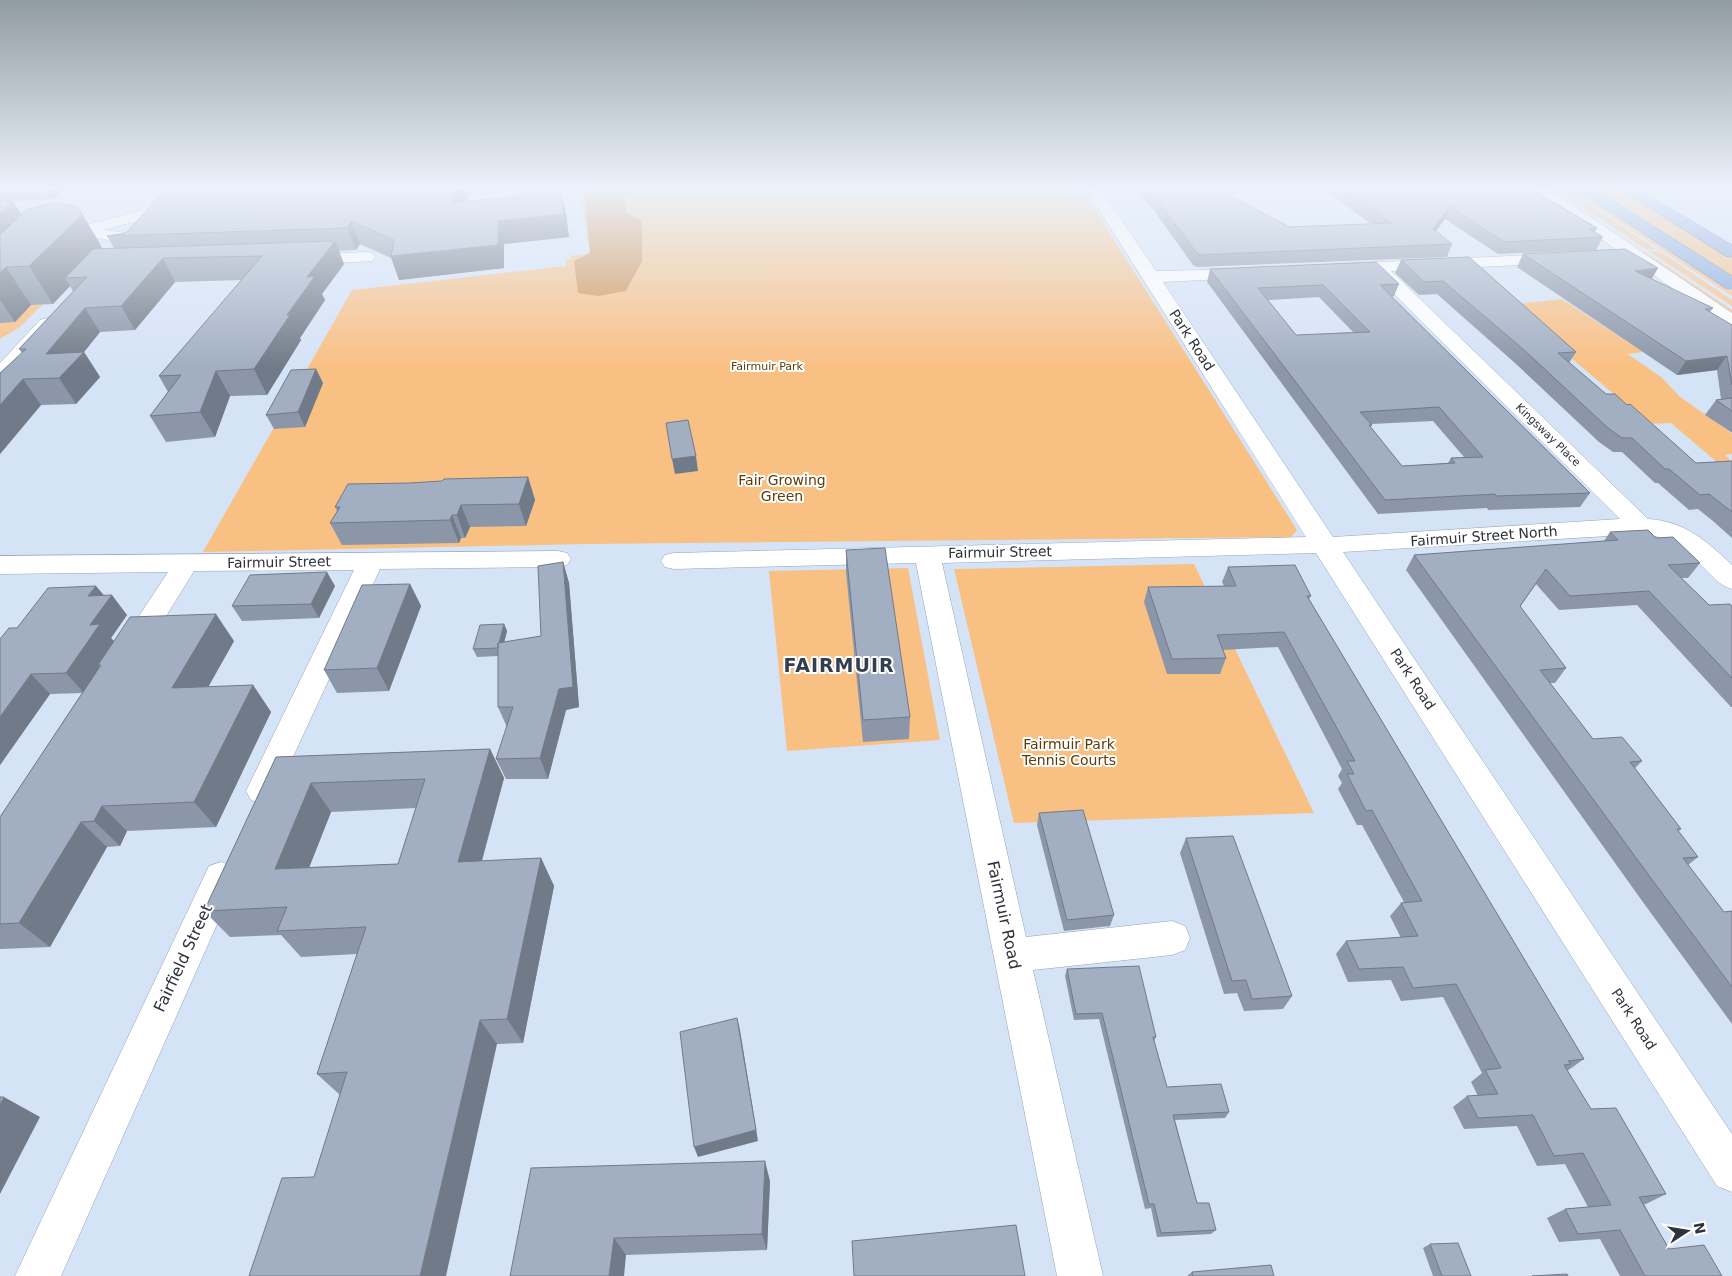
<svg xmlns="http://www.w3.org/2000/svg" width="1732" height="1276" font-family="'DejaVu Sans',sans-serif">
	<rect width="100%" height="100%" fill="#d5e3f7"/>
	<path fill="#f9c084" d="M580 189H1082L1297 530 1291 537 587 544 203 552 352 290 566 266V259H571V256L590 253Z
		M1556 189H1564L1656 249 1647 250Z
		M1568 189H1575L1732 291V296Z
		M1593 189H1621L1732 258V278Z
		M1659 251 1732 300V306L1650 252Z
		M1639 252H1645L1732 310V315Z
		M0 269 43 304 20 327 0 339Z
		M1562 299 1643 352 1628 354 1661 377 1680 397 1732 433V454L1725 455 1732 461V475L1671 423 1649 424 1509 305Z
		M1194 564 1314 813 1014 823 954 569Z
		M908 568 940 740 787 751 769 571Z"/>
	<path fill="#ce9353" d="M584 189H627L624 196 626 213 642 221V261L626 291 598 296 578 293 574 261 590 253Z"/>
	<g fill="none" stroke-linecap="round" stroke-linejoin="round">
		<defs>
			<path id="minor" d="M1086 189H1100L1156 271 1252 269 1255 273 1252 277 1246 278 1163 282 1333 537 1620 519 1372 272H1338L1335 268 1338 264 1618 251 1531 189H1549L1732 313V327L1725 325 1632 260 1391 271 1648 519C1684 521 1707 541 1732 565V589C1721 586 1715 579 1707 571 1687 550 1670 536 1641 534L1343 552 1732 1134V1192L1717 1186 1316 553 942 563 1026 937 1172 921 1185 926 1190 938 1185 950 1172 955 1033 970 1103 1276H1057L916 563 674 569 665 567 661 561 665 555 674 553 1306 537Z
				M366 252 372 253 375 257 372 261 304 265 298 264 295 260 298 256 304 255Z
				M558 551 567 553 571 559 567 565 558 567 380 569 273 800 262 804 251 800 246 791 354 570 194 571 142 655 132 658 122 655 118 648 168 572 0 574V556Z
				M221 862 233 866 238 877 61 1276H15L209 866Z"/>
			<path id="tertiary" d="M80 226 125 233 131 234 133 238 131 242 125 243 74 234 72 231 74 228Z
				M47 318 54 320 56 324 54 328 7 379 0 381V363L40 320Z"/>
			<path id="secondary" d="M171 189H188L156 216 0 257V247L144 210Z"/>
			<path id="trunk" d="M1577 189H1595L1732 276V289L1726 288Z
				M1620 189H1638L1732 245V257L1726 256Z"/>
		</defs>
		<use href="#minor" stroke="#97a3b7" stroke-width="1"/>
		<use href="#tertiary" stroke="#97a3b7" stroke-width="1"/>
		<use href="#secondary" stroke="#97a3b7" stroke-width="1"/>
		<use href="#trunk" stroke="#54719e" stroke-width="1"/>
		<use href="#minor" fill="#fff" fill-rule="evenodd"/>
		<use href="#tertiary" fill="#fff" fill-rule="evenodd"/>
		<use href="#secondary" fill="#fff" fill-rule="evenodd"/>
		<use href="#trunk" fill="#86a8dc" fill-rule="evenodd"/>
	</g>
	<path fill="#8b96a8" fill-rule="evenodd" d="M0 189H64L55 199 11 201 22 215 99 242 102 249 114 248 107 236 126 233 197 189H471L466 201 566 214 569 237 504 244V268L399 280 391 258 360 244 356 250 339 251 344 264 322 294 325 300 300 338 301 340 267 395 230 396 215 437 166 442 150 416 168 392 159 376 241 280 175 282 135 330 100 332 84 352 100 377 76 404 41 405 0 454 22 353 19 349 73 291 70 286 53 304 31 305 15 322 0 323Z
		M1131 189H1531L1597 228 1595 232 1603 237 1596 250 1498 254 1445 219 1436 231 1452 244 1447 257 1197 267 1193 265 1150 205 1134 192ZM1325 190 1371 224 1289 227 1228 194Z
		M1523 254 1652 279 1713 308 1710 312 1732 325V432H1731L1705 415 1716 400 1721 399 1717 370 1677 375 1517 267Z
		M1469 257 1576 352 1569 363 1606 394 1696 463 1732 461V538L1713 521 1698 509 1689 510 1658 483H1655L1622 452H1613L1599 442 1515 363 1437 294 1419 295 1395 273 1401 260Z
		M1210 269 1399 284 1394 296 1392 297 1590 493 1580 507 1488 510 1487 508 1378 514 1207 282ZM1319 297 1353 332 1296 335 1268 300ZM1433 421 1464 457 1451 458 1448 463 1402 466 1370 428 1372 425 1371 424Z
		M316 369 323 383 305 427 274 429 266 415Z
		M528 477 535 500 526 526 470 527 465 538H461L459 543 342 545 330 523 337 511 335 507 409 483Z
		M1610 532 1656 538 1700 563 1688 578H1681L1709 605 1732 606V707H1731L1637 605 1559 610 1536 584 1520 607 1566 668 1555 683H1550L1593 739 1642 761 1635 768 1681 829 1678 831 1698 857 1688 865 1724 912 1732 911V1024L1640 898 1406 570 1414 555 1604 541Z
		M846 550 910 717 909 739 863 742 846 572Z
		M563 562 569 583 579 707 566 710 548 779H506L496 759 507 727 498 707V656L477 657 473 649 504 624 507 631 504 642 541 636Z
		M1228 567 1311 596 1309 599 1584 1059 1567 1071 1591 1109 1666 1194 1646 1204H1644L1669 1249 1722 1276H1620L1600 1239 1559 1242 1547 1218 1565 1209 1588 1207 1565 1164 1537 1166 1517 1126 1464 1129 1453 1107 1467 1096H1478L1471 1082 1482 1073 1443 997 1401 1001 1391 980 1348 982 1336 954 1346 941 1401 938 1390 916 1401 903 1404 902 1362 825H1357L1338 789 1342 783 1338 776 1342 769 1278 647 1222 650 1226 658 1220 674H1167L1144 602 1148 587 1224 586 1222 582Z
		M410 584 421 606 389 691 337 693 324 670Z
		M335 586 319 618 242 621 232 606Z
		M104 595 127 615 111 638 114 641H234L208 687 253 685 271 712 216 827 127 831 120 846 107 847 50 947 0 949V817L82 693 50 694 0 765V639L17 628Z
		M490 749 504 778 482 861 541 858 554 886 523 1043 497 1044 314 1177 340 1095 317 1074 357 954 301 957 281 935 230 937 204 911 276 757ZM416 808 398 864 309 867 331 812Z
		M1039 813 1114 915 1110 926 1064 931 1037 825Z
		M1186 838 1292 996 1283 1009 1244 1011 1237 993 1224 994 1180 853Z
		M1067 969 1156 1037 1154 1041 1167 1087 1229 1112 1225 1118 1175 1120 1197 1203 1216 1230 1211 1234 1157 1237 1151 1208 1145 1209 1099 1019 1074 1020 1065 976Z
		M770 1181 767 1250 626 1255 510 1276Z
		M1430 1244 1471 1276H1433L1423 1248Z
		M1192 1272 1274 1276H1187Z"/>
	<path fill="#717a88" d="M49 189H64L55 199Z
		M456 189H471L457 225 450 203Z
		M561 192 566 214 569 237 504 244V268L399 280 391 256 498 221Z
		M13 201 29 227 0 245V214Z
		M1450 206 1445 219 1428 241 1433 229Z
		M78 207 99 242 103 251 65 278 70 286 53 304 29 266Z
		M351 221 360 244 356 250 347 228Z
		M335 241 344 264 322 294 325 300 300 338 301 340 267 395 254 369 287 315 307 277Z
		M163 258 175 282 135 330 121 306Z
		M6 267 31 305 15 322 0 300V273Z
		M1658 268 1650 282 1635 271Z
		M85 308 100 332 84 352 100 377 76 404 59 378 46 354Z
		M1727 356 1717 370 1677 375 1686 361Z
		M316 369 323 383 305 427 298 412Z
		M216 371 230 396 215 437 200 412Z
		M23 379 41 405 0 454V405Z
		M696 456 698 471 675 474 672 459Z
		M528 477 535 500 526 526 519 504Z
		M461 505 470 527 465 538 457 515Z
		M452 515 461 538 459 543 450 520Z
		M563 562 569 583 579 707 566 710 548 779 540 758Z
		M327 572 335 586 319 618 311 604Z
		M410 584 421 606 389 691 377 668Z
		M96 586 108 600 112 595 127 615 111 638 117 645 101 665H98L100 668 84 693 66 673 88 596Z
		M216 614 234 641 193 714 172 688Z
		M504 624 507 631 501 656 498 648Z
		M31 674 50 694 0 765V717Z
		M253 685 271 712 216 827 194 802Z
		M490 749 504 778 474 889 458 862Z
		M311 783 331 812 298 896 275 869Z
		M102 806 127 831 120 846 94 821Z
		M81 822 107 847 50 947 19 923Z
		M541 858 554 886 523 1043 507 1019Z
		M737 1018 740 1030 758 1141 698 1157 694 1147Z
		M480 1020 497 1044 446 1276H420Z
		M4 1097 40 1117 0 1194V1105Z
		M765 1161 770 1181 767 1250 762 1234Z
		M614 1238 626 1255 624 1276H609Z"/>
	<path fill="#a2afc3" stroke="#717a88" fill-rule="evenodd" d="M197 189H456L450 203 561 192 564 214 498 221V245L391 256 394 240 351 221 347 228 107 236 126 233 161 195Z
		M1148 189H1219L1289 227 1392 223 1344 189H1531L1597 228 1589 229 1603 237 1504 242 1450 206 1433 229 1452 244 1200 255 1196 252 1152 193Z
		M0 200 13 201 0 214Z
		M54 203 78 207 82 215 29 266 6 267 0 273V235L26 210Z
		M335 241 307 277 315 276 287 315H290L254 369 216 371 200 412 150 416 181 375 159 376 262 256 163 258 121 306 85 308 46 354 84 352 59 378 23 379 0 405V373L26 349H19L87 277 65 278 93 249Z
		M1625 249 1658 268 1635 271 1713 308 1705 309 1732 325V385L1727 356 1686 361 1523 254Z
		M1469 257 1576 352 1558 353 1606 394H1615L1627 405 1630 404 1696 463 1732 461V512L1709 494 1700 495 1669 469H1665L1632 438H1622L1608 428 1523 349 1443 281 1424 282 1401 260Z
		M1376 262 1399 284 1380 285 1590 493 1496 496 1495 494 1385 500 1210 269ZM1323 285 1370 332 1296 335 1258 288ZM1439 407 1483 457 1451 458 1455 463 1402 466 1369 425H1372L1360 412Z
		M316 369 298 412 266 415 291 370Z
		M1732 398V411L1716 400Z
		M688 420 696 456 672 459 666 423Z
		M528 477 519 504 461 505 457 515H452L450 520 330 523 340 507H335L348 484 409 483 442 481 444 479Z
		M1648 530 1656 538 1673 537 1700 563 1668 565 1709 605 1730 604 1732 606V678L1649 591 1570 596 1546 569 1520 606 1566 668 1540 670 1593 739 1622 737 1642 761 1630 762 1681 829H1677L1698 857 1683 858 1724 912 1732 911V987L1656 885 1414 555 1618 540 1610 532Z
		M885 548 910 717 863 720 846 550Z
		M563 562 573 687 559 689 540 758 496 759 513 707H498V643L541 636 538 566Z
		M1295 565 1311 596H1307L1584 1059 1568 1061 1571 1064 1564 1065 1591 1109 1616 1108 1666 1194 1639 1197 1669 1249 1704 1245 1722 1276H1645L1620 1230 1578 1234 1565 1209 1611 1205 1583 1153 1554 1156 1533 1115 1478 1118 1467 1096 1498 1094 1485 1070 1501 1068 1456 984 1413 988 1403 967 1359 969 1346 941 1418 936 1401 903 1422 901 1372 810 1366 811 1347 774H1354L1347 761H1355L1284 632 1217 635 1226 658 1172 659 1148 587 1236 586 1228 567Z
		M327 572 311 604 232 606 250 575Z
		M410 584 377 668 324 670 362 585Z
		M96 586 88 596 112 595 90 625 100 624 66 673 31 674 0 717V639L9 628H17L48 588Z
		M216 614 172 688 253 685 194 802 102 806 94 821 81 822 19 923 0 924V817L101 665H98L130 617Z
		M504 624 499 643H498V648L473 649 480 625Z
		M490 749 458 862 541 858 507 1019 480 1020 420 1276H249L282 1178 314 1177 347 1072 317 1074 366 927 277 931 287 907 204 911 276 757ZM425 779 398 864 275 869 311 783Z
		M1083 810 1114 915 1067 920 1039 813Z
		M1233 836 1292 996 1252 999 1246 980 1232 981 1186 838Z
		M1139 966 1156 1037H1153L1167 1087 1221 1084 1229 1112 1173 1115 1197 1203H1209L1216 1230 1161 1233 1154 1204H1149L1102 1013 1076 1014 1067 969Z
		M737 1018 756 1130 694 1147 680 1032Z
		M0 1097H4L0 1105Z
		M765 1161 762 1234 614 1238 609 1276H510L531 1168Z
		M1016 1225 1025 1276H854L852 1241Z
		M1458 1243 1471 1276H1442L1430 1244Z
		M1271 1265 1274 1276H1193L1192 1272Z
		M1567 1274 1568 1276H1532Z"/>
	<linearGradient id="sky" x2="0" y2="1"><stop stop-color="#919ca1"/><stop offset="0.51" stop-color="#ecf2fb"/><stop offset="1" stop-color="#ecf2fb" stop-opacity="0"/></linearGradient>
	<rect width="1732" height="367" fill="url(#sky)"/>
	<g text-anchor="middle" dominant-baseline="central" stroke-width="4" stroke-linejoin="round" paint-order="stroke">
		<g font-size="11" fill="#613a04" stroke="#fff">
			<text x="767" y="366">Fairmuir Park</text>
		</g>
		<g font-size="11" fill="#2e333b" stroke="#fff">
			<text transform="translate(1548 435) rotate(44)">Kingsway Place</text>
		</g>
		<g font-size="14" fill="#2e333b" stroke="#fff">
			<text transform="translate(1192 340) rotate(57)">Park Road</text>
			<text transform="translate(1484 536) rotate(-4)">Fairmuir Street North</text>
			<text transform="translate(1000 552) rotate(-1)">Fairmuir Street</text>
			<text transform="translate(279 562) rotate(-1)">Fairmuir Street</text>
			<text transform="translate(1413 679) rotate(57)">Park Road</text>
			<text transform="translate(1634 1019) rotate(57)">Park Road</text>
		</g>
		<g font-size="14" fill="#613a04" stroke="#fff">
			<text x="782" y="480">Fair Growing<tspan x="782" dy="16">Green</tspan></text>
			<text x="1069" y="744">Fairmuir Park<tspan x="1069" dy="16">Tennis Courts</tspan></text>
		</g>
		<g font-size="16" fill="#2e333b" stroke="#fff">
			<text transform="translate(1004 915) rotate(78)">Fairmuir Road</text>
			<text transform="translate(183 958) rotate(-65)">Fairfield Street</text>
		</g>
		<g font-size="19" font-weight="bold" letter-spacing="1" fill="#333e4e" stroke="#fff">
			<text x="839" y="665">FAIRMUIR</text>
		</g>
	</g>
	<g transform="translate(1687 1231) rotate(78)" stroke="#ffffff" stroke-width="4" paint-order="stroke">
	<path d="M0-4L9 19L0 12L-9 19Z" fill="#2e333b"/>
	<text y="-8" font-size="14" font-weight="bold" text-anchor="middle" fill="#2e333b">N</text>
	</g>
</svg>
